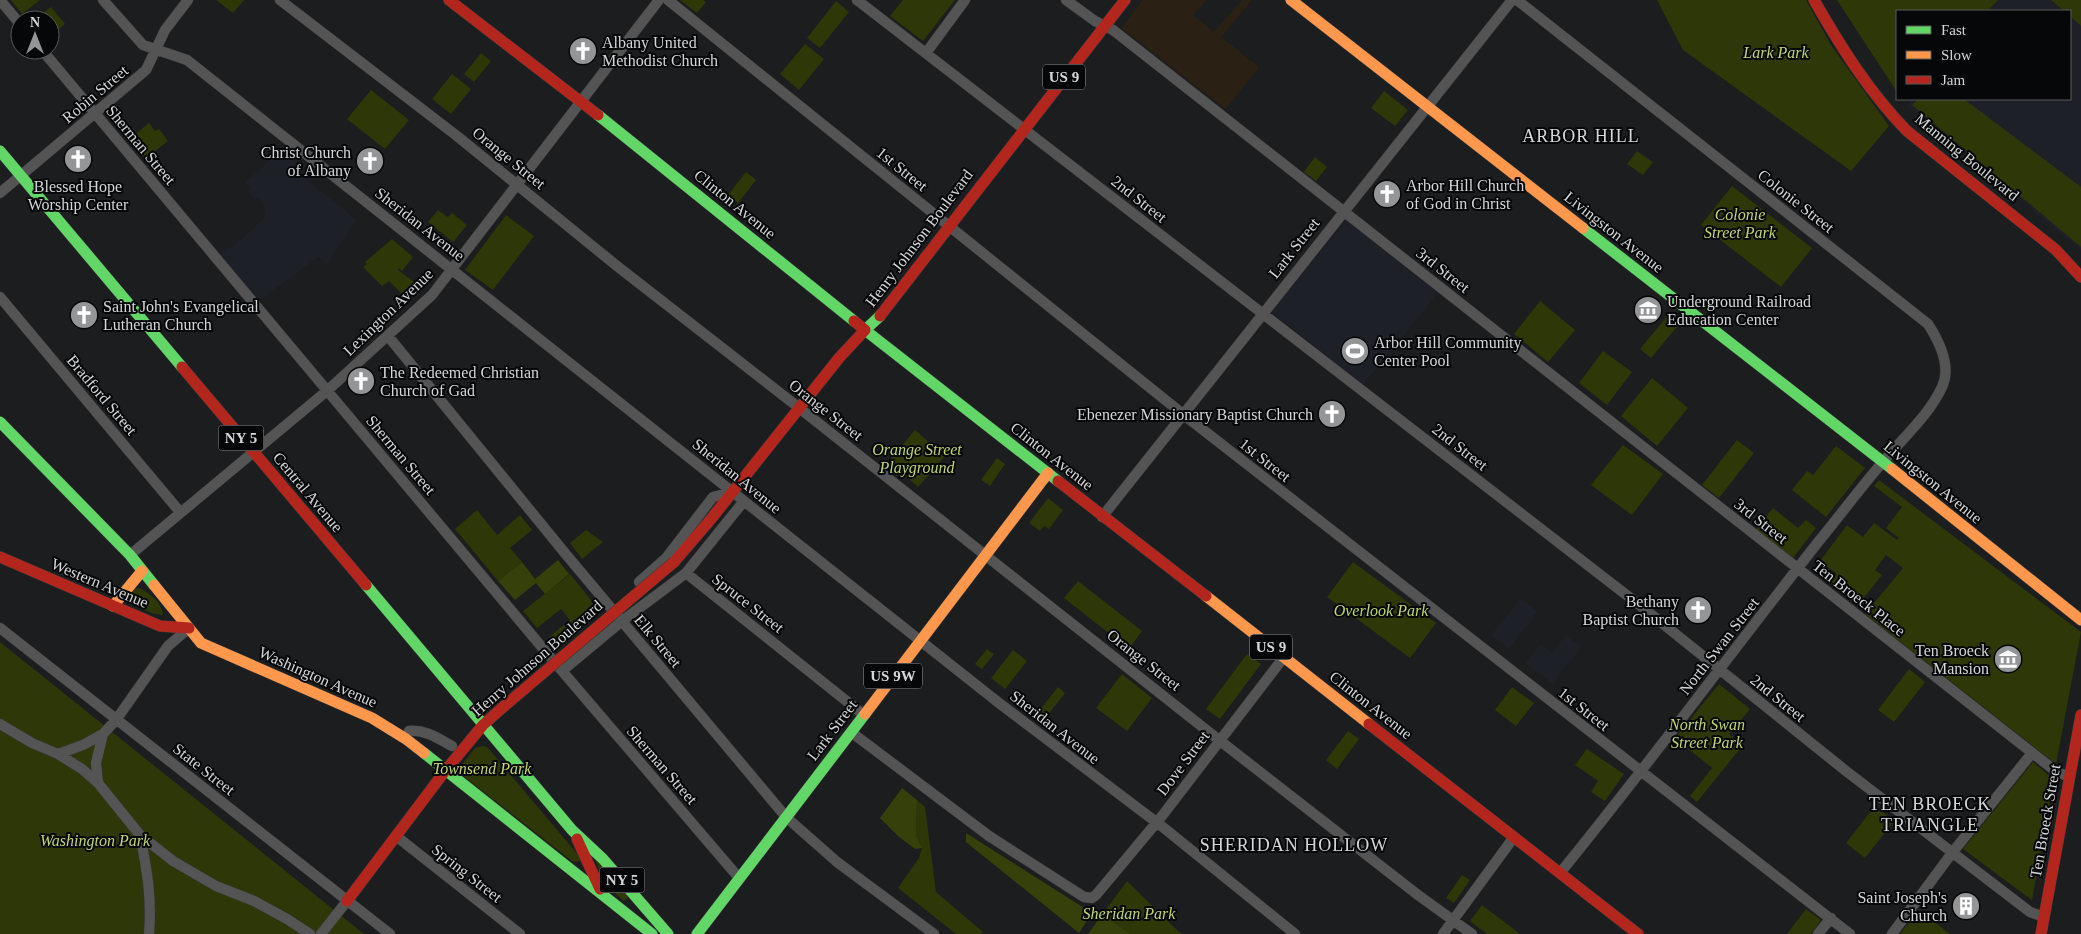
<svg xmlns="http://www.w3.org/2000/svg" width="2081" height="934" font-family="Georgia,serif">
	<rect width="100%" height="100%" fill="#1c1d1e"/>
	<path fill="#2a2014" d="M1143 0H1206L1193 15 1214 32 1242 0H1252L1221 37 1259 67 1226 109 1121 28Z"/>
	<path fill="#1e2028" d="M1998 0H2051L2064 11H1988Z
		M2070 16 2081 26V250L1939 133 1907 105 1912 99H2070Z
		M283 149 301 166 302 176 357 220 327 264 318 257 259 301 220 254 228 247 232 248 265 217 264 205 258 198 255 200 248 191 250 189 245 182Z
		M1346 220 1438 293 1363 385 1272 312Z
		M1521 598 1538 612 1509 649 1491 635Z
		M1566 635 1581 647 1553 684 1525 663 1540 644 1552 653Z"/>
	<path fill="#2e3708" d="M11 0H40L22 14Z
		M216 0H244L233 13Z
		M680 0H703L706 2 697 13Z
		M903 0H955L923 41 890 16Z
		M1657 0H1806L1831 45 1889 126 1851 171 1683 50Z
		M1837 0H1998L1988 11H1897V92Z
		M2051 0H2081V26L2070 16V11H2064Z
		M836 1 849 12 820 48 807 38Z
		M51 7 65 24 50 36V20H34Z
		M805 44 824 59 799 90 780 74Z
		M481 53 491 61 474 82 464 74Z
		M452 74 471 89 451 114 432 99Z
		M371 90 409 120 385 149 347 119Z
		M1384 91 1408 110 1395 126 1371 108Z
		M1918 99H1964L2081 187V247L1912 105Z
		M149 123 155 131 159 129 168 141 145 159 129 139Z
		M1637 151 1653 162 1643 175 1627 164Z
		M1315 157 1327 167 1316 181 1304 172Z
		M746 172 756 180 738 203 728 195Z
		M1732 186 1812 248 1781 287 1701 225Z
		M438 210 448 217 452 213 467 225 453 242 428 222Z
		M506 215 534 236 493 290 465 270Z
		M392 239 413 257 402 271 399 268 398 270 417 284 406 298 389 281 382 286 363 267 367 264 365 262Z
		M1540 301 1575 330 1548 362 1514 334Z
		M1669 314 1680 323 1651 358 1640 349Z
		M1603 351 1632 372 1607 405 1579 383Z
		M1652 378 1688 408 1657 446 1621 416Z
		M915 430 945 456 918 487 889 461Z
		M1737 440 1754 453 1719 498 1702 485Z
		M1623 445 1663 474 1632 515 1591 485Z
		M1836 446 1865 468 1826 517 1792 490 1807 471 1813 475Z
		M997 458 1005 464 990 486 981 480Z
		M1879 480 2081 632 2056 764 1865 614 1903 568 1886 555 1875 570 1882 575 1858 605 1829 583 1837 574 1820 561 1847 525 1863 537 1874 523 1897 540 1899 538 1886 528 1902 507 1874 486Z
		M1048 498 1063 510 1049 529 1044 526 1040 531 1029 523Z
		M1773 508 1798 528 1806 520 1816 528 1793 558 1756 529Z
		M477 510 497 535 520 515 532 530 510 548 522 562 498 581 455 529Z
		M586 530 603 542 582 559 570 543Z
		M1353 562 1436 623 1410 658 1327 597Z
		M570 574 598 609 555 644 549 637 570 620 561 609 537 628 523 611Z
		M1078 581 1142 631 1129 649 1064 598Z
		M139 588C151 594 161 601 163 615 150 615 136 606 129 596L134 589Z
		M0 642 364 934H0Z
		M987 649 994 654 982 669 975 664Z
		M1013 650 1027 661 1005 689 991 678Z
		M1247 654 1261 664 1220 719 1206 709Z
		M1909 669 1925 682 1894 722 1878 710Z
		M1122 674 1152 698 1127 731 1096 708Z
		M1719 684 1750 709 1729 734 1743 745 1697 802 1690 796 1712 768 1675 738Z
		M1058 687 1065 693 1046 717 1039 711Z
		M1512 687 1534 703 1516 726 1495 710Z
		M1348 731 1359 739 1337 769 1326 760Z
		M484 746 488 748 580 857V861L575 862 572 861 457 771 475 748Z
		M1587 749 1624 774 1605 801 1591 792 1598 781 1575 765Z
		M2033 762 2054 780 2032 900 1963 849Z
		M917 800 925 807 936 892 983 932 981 934H956L898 888 919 858 922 848 916 835Z
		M1875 806 1894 821 1865 858 1846 843Z
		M594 856 629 897 624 901 604 884Z
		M1462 875 1470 880 1454 903 1446 898Z
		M1127 881 1176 929 1182 934H1088Z
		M1482 905 1520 934H1487L1470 921Z
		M1806 909 1821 920 1811 934H1787Z
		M1919 910 1950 934H1900Z"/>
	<path fill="#36400b" d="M558 560 569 574 545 594 536 583 515 600 498 581 522 562 535 579Z
		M902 788 917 800 916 835 922 848 915 849 898 836 880 818Z
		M966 833 1092 913 1079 933 966 842Z
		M1102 915 1130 934H1088Z"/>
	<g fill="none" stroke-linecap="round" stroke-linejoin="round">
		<defs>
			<path id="street" d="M0 0 20 24
				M103 0 143 45 187 60 999 703 1164 828 1295 934
				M280 0 457 136 617 266 798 407 1219 740 1418 895 1472 934
				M668 0 1184 415 1850 934
				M857 0 1642 607 1846 771 2030 912 2044 917
				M1066 0 1095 21 1113 30 2058 773 2069 776
				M1517 0 1928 324C1939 341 1952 366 1942 387 1930 413 1907 434 1888 456 1864 483 1842 513 1819 541 1732 651 1649 764 1560 873
				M42 50 551 658 739 878
				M926 53 965 0
				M0 193 146 70 165 30 188 0
				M0 297 180 512
				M388 336 564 552 786 817 837 862 934 934
				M1102 517 1512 0
				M130 555 328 390 432 295 659 0
				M686 573 864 715
				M639 582 666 558 713 497 732 492
				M0 628 390 934
				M562 671 622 621 686 573 744 501
				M0 724 32 743 58 754 83 745 103 734 116 720 168 646 189 628
				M409 731C425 729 439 739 452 746
				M851 732 989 836 1084 897 1092 898 1096 895 1162 816 1284 657
				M58 754 82 769 98 783 140 835 173 861 216 886 254 901 287 919 310 934
				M98 783 96 763 103 734
				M140 835C147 869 152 900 149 934
				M396 836 520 934
				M321 934 347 901
				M1443 934 1514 837
				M1818 934 1831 918
				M1892 934 1952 853 2032 753"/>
			<path id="fast" d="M598 115 854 321
				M0 151 182 367
				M1583 228 1892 469
				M880 316 865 330 1058 481
				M0 422 130 555 154 585
				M366 585 572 830 603 859 668 934
				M424 753 652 934
				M697 934 865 714"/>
			<path id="slow" d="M1291 0 1583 228
				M1892 469 2081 620
				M154 585 201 643 372 718 406 739 424 753
				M1206 596 1369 724
				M113 606 142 571
				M865 714 1048 473"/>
			<path id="jam" d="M449 0 598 115
				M1814 0C1841 47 1869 92 1907 131L2056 250 2081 277
				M880 316 1125 0
				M182 367 366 585
				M1058 481 1206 596
				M0 557 160 626 189 628
				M674 562 711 519 839 358 865 330 854 321
				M1369 724 1638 934
				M577 839 600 889
				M347 901 445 771 483 725 502 708
				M2041 934 2081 715"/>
		</defs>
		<use href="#street" stroke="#37383a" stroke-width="11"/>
		<use href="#fast" stroke="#37383a" stroke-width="12"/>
		<use href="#slow" stroke="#37383a" stroke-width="12"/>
		<use href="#jam" stroke="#37383a" stroke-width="12"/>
		<use href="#street" stroke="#545455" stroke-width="10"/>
		<use href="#fast" stroke="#63d668" stroke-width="11"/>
		<use href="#slow" stroke="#ff974d" stroke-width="11"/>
		<use href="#jam" stroke="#b3261e" stroke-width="11"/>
		<defs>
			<path id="jam-bridge" d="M502 708 674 562"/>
		</defs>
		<use href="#jam-bridge" stroke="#37383a" stroke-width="12" stroke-linecap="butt"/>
		<use href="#jam-bridge" stroke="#b3261e" stroke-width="11"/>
	</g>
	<defs>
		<symbol id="church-disc" viewBox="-11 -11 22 22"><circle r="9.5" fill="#949597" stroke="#060708"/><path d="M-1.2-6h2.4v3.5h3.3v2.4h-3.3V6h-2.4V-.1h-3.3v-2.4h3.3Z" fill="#fff"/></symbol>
		<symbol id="museum-disc" viewBox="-11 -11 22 22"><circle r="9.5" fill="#949597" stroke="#060708"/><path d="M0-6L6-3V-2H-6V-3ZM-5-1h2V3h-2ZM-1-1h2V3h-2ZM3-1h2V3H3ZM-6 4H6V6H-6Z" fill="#fff"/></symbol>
		<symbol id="stadium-disc" viewBox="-11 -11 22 22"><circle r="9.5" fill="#949597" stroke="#060708"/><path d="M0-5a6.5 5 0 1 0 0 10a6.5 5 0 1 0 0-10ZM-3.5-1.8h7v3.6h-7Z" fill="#fff"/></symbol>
		<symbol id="building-disc" viewBox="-11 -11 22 22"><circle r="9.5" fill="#949597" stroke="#060708"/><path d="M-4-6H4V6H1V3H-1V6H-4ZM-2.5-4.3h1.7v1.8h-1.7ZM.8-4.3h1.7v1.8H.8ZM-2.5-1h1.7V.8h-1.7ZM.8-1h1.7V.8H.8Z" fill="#fff"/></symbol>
	</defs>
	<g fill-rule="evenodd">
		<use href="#church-disc" x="567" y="35" width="32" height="32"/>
		<use href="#church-disc" x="62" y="143" width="32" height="32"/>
		<use href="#church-disc" x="354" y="145" width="32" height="32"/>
		<use href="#church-disc" x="1371" y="178" width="32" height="32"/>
		<use href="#museum-disc" x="1632" y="294" width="32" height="32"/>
		<use href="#church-disc" x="68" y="299" width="32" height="32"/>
		<use href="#stadium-disc" x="1339" y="335" width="32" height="32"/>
		<use href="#church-disc" x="345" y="365" width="32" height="32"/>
		<use href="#church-disc" x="1316" y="398" width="32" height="32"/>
		<use href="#church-disc" x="1682" y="594" width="32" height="32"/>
		<use href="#museum-disc" x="1992" y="643" width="32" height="32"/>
		<use href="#building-disc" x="1950" y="890" width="32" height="32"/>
	</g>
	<g text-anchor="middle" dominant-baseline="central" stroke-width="4" stroke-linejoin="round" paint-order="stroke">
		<g fill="#060708" stroke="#97989a" stroke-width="1">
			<rect x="1043" y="64.5" width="42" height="25" rx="4"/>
			<rect x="218.5" y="425.5" width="45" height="25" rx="4"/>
			<rect x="1250" y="634.5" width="42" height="25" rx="4"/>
			<rect x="864" y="663.5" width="58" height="25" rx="4"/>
			<rect x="599.5" y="867.5" width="45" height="25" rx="4"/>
		</g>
		<g font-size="15" font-weight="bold" fill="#d5d6d8">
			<text x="1064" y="77">US 9</text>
			<text x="241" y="438">NY 5</text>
			<text x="1271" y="647">US 9</text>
			<text x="893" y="676">US 9W</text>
			<text x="622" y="880">NY 5</text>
		</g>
		<g font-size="16" fill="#d5d6d8" stroke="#060708" text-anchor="start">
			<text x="602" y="42">Albany United<tspan x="602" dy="18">Methodist Church</tspan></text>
			<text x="351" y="152" text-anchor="end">Christ Church<tspan x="351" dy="18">of Albany</tspan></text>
			<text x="1406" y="185">Arbor Hill Church<tspan x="1406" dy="18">of God in Christ</tspan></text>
			<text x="78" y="186" text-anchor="middle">Blessed Hope<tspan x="78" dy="18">Worship Center</tspan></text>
			<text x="1667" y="301">Underground Railroad<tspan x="1667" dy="18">Education Center</tspan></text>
			<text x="103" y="306">Saint John's Evangelical<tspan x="103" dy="18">Lutheran Church</tspan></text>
			<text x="1374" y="342">Arbor Hill Community<tspan x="1374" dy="18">Center Pool</tspan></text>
			<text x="380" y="372">The Redeemed Christian<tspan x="380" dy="18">Church of Gad</tspan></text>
			<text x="1313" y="414" text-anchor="end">Ebenezer Missionary Baptist Church</text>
			<text x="1679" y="601" text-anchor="end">Bethany<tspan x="1679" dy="18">Baptist Church</tspan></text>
			<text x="1989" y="650" text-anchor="end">Ten Broeck<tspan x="1989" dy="18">Mansion</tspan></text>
			<text x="1947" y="897" text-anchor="end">Saint Joseph's<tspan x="1947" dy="18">Church</tspan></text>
		</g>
		<g font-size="16" font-style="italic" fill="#c0d871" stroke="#060708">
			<text x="1776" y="52">Lark Park</text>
			<text x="1740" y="214">Colonie<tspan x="1740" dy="18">Street Park</tspan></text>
			<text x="917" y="449">Orange Street<tspan x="917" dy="18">Playground</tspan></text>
			<text x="1381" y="610">Overlook Park</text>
			<text x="1707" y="724">North Swan<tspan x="1707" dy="18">Street Park</tspan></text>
			<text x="482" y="768">Townsend Park</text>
			<text x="95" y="840">Washington Park</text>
			<text x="1129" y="913">Sheridan Park</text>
		</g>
		<g font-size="16" fill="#d5d6d8" stroke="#060708">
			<text transform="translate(95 94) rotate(-40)">Robin Street</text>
			<text transform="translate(141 145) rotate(50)">Sherman Street</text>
			<text transform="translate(1967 157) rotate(39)">Manning Boulevard</text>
			<text transform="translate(509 158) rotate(39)">Orange Street</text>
			<text transform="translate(902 169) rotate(39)">1st Street</text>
			<text transform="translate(1139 199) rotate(38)">2nd Street</text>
			<text transform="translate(1796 201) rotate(38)">Colonie Street</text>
			<text transform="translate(735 204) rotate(39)">Clinton Avenue</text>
			<text transform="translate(420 224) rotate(38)">Sheridan Avenue</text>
			<text transform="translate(1614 232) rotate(38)">Livingston Avenue</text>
			<text transform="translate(919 238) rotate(-53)">Henry Johnson Boulevard</text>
			<text transform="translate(1294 248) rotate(-52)">Lark Street</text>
			<text transform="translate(1443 270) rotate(38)">3rd Street</text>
			<text transform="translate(388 312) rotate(-44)">Lexington Avenue</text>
			<text transform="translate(102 395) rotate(50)">Bradford Street</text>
			<text transform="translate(826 410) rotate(38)">Orange Street</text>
			<text transform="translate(1460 447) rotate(38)">2nd Street</text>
			<text transform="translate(401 455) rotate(50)">Sherman Street</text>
			<text transform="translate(1052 456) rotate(38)">Clinton Avenue</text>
			<text transform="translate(1265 460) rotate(38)">1st Street</text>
			<text transform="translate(737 476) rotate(39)">Sheridan Avenue</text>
			<text transform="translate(1933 482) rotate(39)">Livingston Avenue</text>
			<text transform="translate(308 492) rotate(50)">Central Avenue</text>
			<text transform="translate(1761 521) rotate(38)">3rd Street</text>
			<text transform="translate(100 583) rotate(23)">Western Avenue</text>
			<text transform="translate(1859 598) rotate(38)">Ten Broeck Place</text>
			<text transform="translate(748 603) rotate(38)">Spruce Street</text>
			<text transform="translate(658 641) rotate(50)">Elk Street</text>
			<text transform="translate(1719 646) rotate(-52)">North Swan Street</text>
			<text transform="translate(537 658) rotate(-41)">Henry Johnson Boulevard</text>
			<text transform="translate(1144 660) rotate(38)">Orange Street</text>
			<text transform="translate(318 677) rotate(24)">Washington Avenue</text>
			<text transform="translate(1778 698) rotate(39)">2nd Street</text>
			<text transform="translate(1371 705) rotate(38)">Clinton Avenue</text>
			<text transform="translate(1584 709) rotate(38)">1st Street</text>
			<text transform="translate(1055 727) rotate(38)">Sheridan Avenue</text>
			<text transform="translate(832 730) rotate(-53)">Lark Street</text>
			<text transform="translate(1183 763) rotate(-53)">Dove Street</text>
			<text transform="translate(662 765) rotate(49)">Sherman Street</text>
			<text transform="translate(204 769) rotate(38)">State Street</text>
			<text transform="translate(2045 821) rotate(-80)">Ten Broeck Street</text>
			<text transform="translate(467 873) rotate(38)">Spring Street</text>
		</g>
		<g font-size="18" letter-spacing="1" fill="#d5d6d8" stroke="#060708">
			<text x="1581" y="136">ARBOR HILL</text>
			<text x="1930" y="804">TEN BROECK<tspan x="1930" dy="21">TRIANGLE</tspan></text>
			<text x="1294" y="845">SHERIDAN HOLLOW</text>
		</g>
	</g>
	<rect x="1896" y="10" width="175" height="90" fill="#060708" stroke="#595a5b"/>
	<rect x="1906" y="26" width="25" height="8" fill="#63d668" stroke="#595a5b"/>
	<text x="1941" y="35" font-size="15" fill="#d5d6d8">Fast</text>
	<rect x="1906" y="51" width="25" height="8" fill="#ff974d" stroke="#595a5b"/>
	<text x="1941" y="60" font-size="15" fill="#d5d6d8">Slow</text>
	<rect x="1906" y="76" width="25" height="8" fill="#b3261e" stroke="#595a5b"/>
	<text x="1941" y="85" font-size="15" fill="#d5d6d8">Jam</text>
	<g transform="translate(35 35)"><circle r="24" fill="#060708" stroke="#595a5b"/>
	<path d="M0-4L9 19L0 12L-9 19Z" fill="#949597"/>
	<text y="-8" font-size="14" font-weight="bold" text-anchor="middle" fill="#d5d6d8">N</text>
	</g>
</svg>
